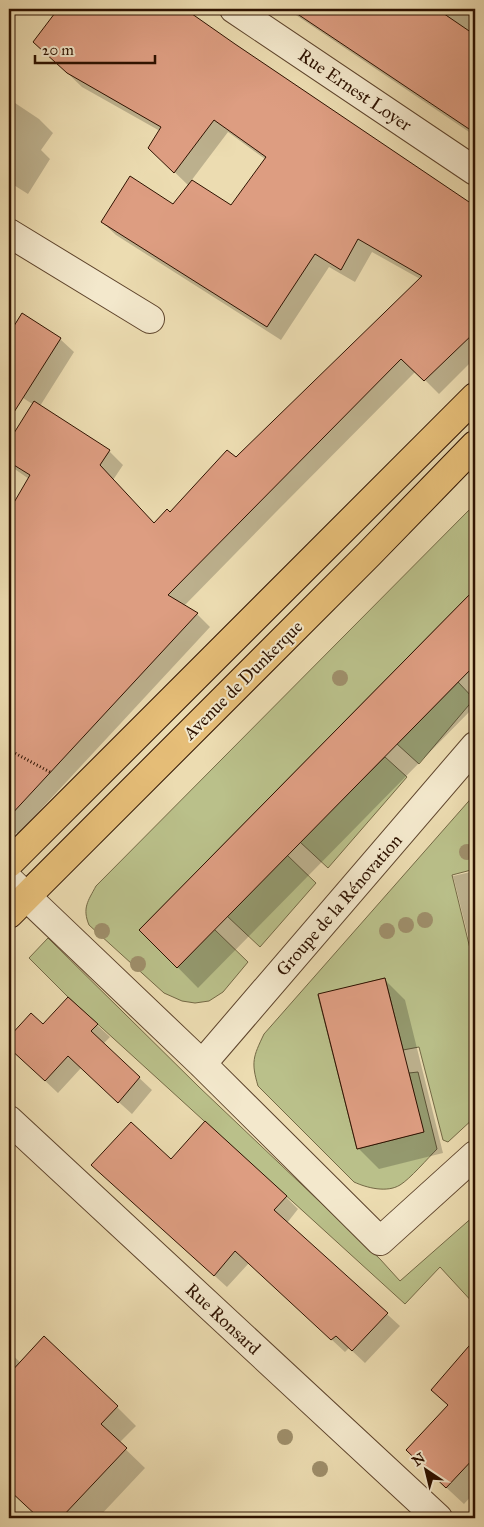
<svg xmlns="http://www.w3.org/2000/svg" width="484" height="1527" font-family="'IM FELL Great Primer',serif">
	<rect width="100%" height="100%" fill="#ecdcb1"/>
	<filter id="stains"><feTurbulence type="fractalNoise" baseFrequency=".004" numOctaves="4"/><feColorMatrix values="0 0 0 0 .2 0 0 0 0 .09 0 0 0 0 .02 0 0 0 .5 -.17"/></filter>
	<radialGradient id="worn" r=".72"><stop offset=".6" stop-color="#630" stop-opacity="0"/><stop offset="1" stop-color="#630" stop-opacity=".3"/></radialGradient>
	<path fill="#bac08a" stroke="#746945" d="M475 504V589L139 930 177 968 214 929 248 962 223 992 209 1001 195 1003 182 1001 164 993 89 925C82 908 88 901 96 886Z
		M458 682 474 699 419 764 397 744Z
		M385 757 407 777 328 868 300 842Z
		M475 794V869L452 875 475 969V1117L448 1142 443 1140 419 1047 403 1050 385 978 318 995 357 1149 423 1132 409 1073 418 1072 437 1149C428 1158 410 1179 400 1185 387 1193 367 1188 354 1182L258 1086C251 1062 253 1057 264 1034Z
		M287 855 316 883 260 947 227 916Z
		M48 938 199 1087 380 1259 400 1281 475 1215V1305L440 1267 405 1304 68 997 29 958Z"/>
	<path fill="#0003" fill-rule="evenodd" d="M58 9H181L457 195 422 280 372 252 355 282 329 267 281 340 116 235 102 222 173 206 189 186 163 161 160 131 82 87 35 42ZM228 132 265 159 231 207 191 181Z
		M287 9H475V136Z
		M9 99 39 119 53 133 41 150 50 159 28 194 9 182Z
		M475 245V358L439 394 416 371 275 513 184 606 197 614 210 627 18 834 9 830V658L37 616 9 596V513L29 479 9 465V443L34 405 9 389V337L23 315 60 339 74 352 40 406 109 451 123 465 113 480 155 524 236 459 389 329Z
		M475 591V706L198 988 141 930Z
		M475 871V964L453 876Z
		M384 979 405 1000 443 1153 379 1169 358 1148Z
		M31 1014 43 1026 97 1025 110 1037 103 1044 152 1090 132 1114 81 1068 58 1093 9 1047V1039Z
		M171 1161 286 1197 298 1209 287 1223 400 1326 365 1363 349 1348 345 1352 249 1263 227 1287 105 1177Z
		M9 1352 21 1363 117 1407 136 1426 119 1443 145 1468 98 1518H40L9 1489Z
		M461 1358 475 1371V1492L464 1504 424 1467 449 1406 432 1390Z"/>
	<path fill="#dd9d81" stroke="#2e1200" d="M58 9H185L235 44 475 206V332L424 381 401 359 168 595 198 613 9 817V511L30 475 9 462V441L34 401 110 450 100 465 154 523 167 509 170 512 227 450 236 457 422 276 358 239 341 270 315 254 267 327 101 222 130 176 173 204 192 180 231 205 266 157 214 120 174 173 148 148 161 127 67 73 33 42Z
		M290 9H437L475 35V133Z
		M22 313 61 338 9 420V334Z
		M475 589V665L177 968 139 930Z
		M385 978 424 1132 357 1149 318 994Z
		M68 997 98 1024 91 1031 140 1077 118 1103 68 1056 45 1081 9 1048V1037L31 1013 43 1024Z
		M205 1121 287 1196 274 1210 388 1313 352 1351 336 1336 331 1340 235 1251 214 1276 91 1165 131 1122 171 1159Z
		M44 1336 118 1406 101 1424 127 1448 61 1518H39L9 1490V1374Z
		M475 1339V1457L446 1488 406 1450 448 1405 431 1390Z"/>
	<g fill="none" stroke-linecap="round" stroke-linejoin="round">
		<defs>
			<path id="street" d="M234 9 475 171
				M9 233 150 319
				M9 880 202 1064 380 1241 475 1155
				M202 1064 475 746
				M9 1120 438 1518"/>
			<path id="primary" d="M9 863 475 397
				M9 914 369 554 475 445"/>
		</defs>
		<use href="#street" stroke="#5e442c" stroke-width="30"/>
		<use href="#primary" stroke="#2e1200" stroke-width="30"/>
		<path stroke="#2e1200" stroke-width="3" stroke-dasharray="1 2.5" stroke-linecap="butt" d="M9 750 50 772"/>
		<use href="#street" stroke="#f3e8cc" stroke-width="28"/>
		<use href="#primary" stroke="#e6be78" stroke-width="28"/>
	</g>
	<g fill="#9e8e6a">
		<circle cx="340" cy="678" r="8"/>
		<circle cx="467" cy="852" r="8"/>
		<circle cx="425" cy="920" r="8"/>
		<circle cx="406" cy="925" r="8"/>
		<circle cx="102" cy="931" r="8"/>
		<circle cx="387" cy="931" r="8"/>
		<circle cx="138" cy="964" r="8"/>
		<circle cx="285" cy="1437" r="8"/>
		<circle cx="320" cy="1469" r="8"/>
	</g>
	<g text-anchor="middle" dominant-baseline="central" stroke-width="4" stroke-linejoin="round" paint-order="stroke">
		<g font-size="18" fill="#2e1200" stroke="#f3e8cc">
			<text transform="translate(355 90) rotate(34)">Rue Ernest Loyer</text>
			<text transform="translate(243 680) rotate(-45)">Avenue de Dunkerque</text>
			<text transform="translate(339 905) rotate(-49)">Groupe de la Rénovation</text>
			<text transform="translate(223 1319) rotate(43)">Rue Ronsard</text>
		</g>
	</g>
	<rect width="484" height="1527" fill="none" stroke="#ecdcb1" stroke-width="30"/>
	<rect x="10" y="10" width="464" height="1507" fill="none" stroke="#2e1200" stroke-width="2.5"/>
	<rect x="15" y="15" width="454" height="1497" fill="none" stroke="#2e1200"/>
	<g transform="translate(426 1470) rotate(325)" stroke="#f3e8cc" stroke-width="4" paint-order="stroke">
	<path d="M0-4L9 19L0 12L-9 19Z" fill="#2e1200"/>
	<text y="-8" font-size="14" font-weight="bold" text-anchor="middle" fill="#2e1200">N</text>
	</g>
	<path d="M35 55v8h120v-8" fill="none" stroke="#2e1200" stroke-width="2.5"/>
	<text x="42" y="55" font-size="15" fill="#2e1200" stroke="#f3e8cc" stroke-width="4" paint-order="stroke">20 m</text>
	<rect width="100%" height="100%" filter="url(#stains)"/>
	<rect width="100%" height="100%" fill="url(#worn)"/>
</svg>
